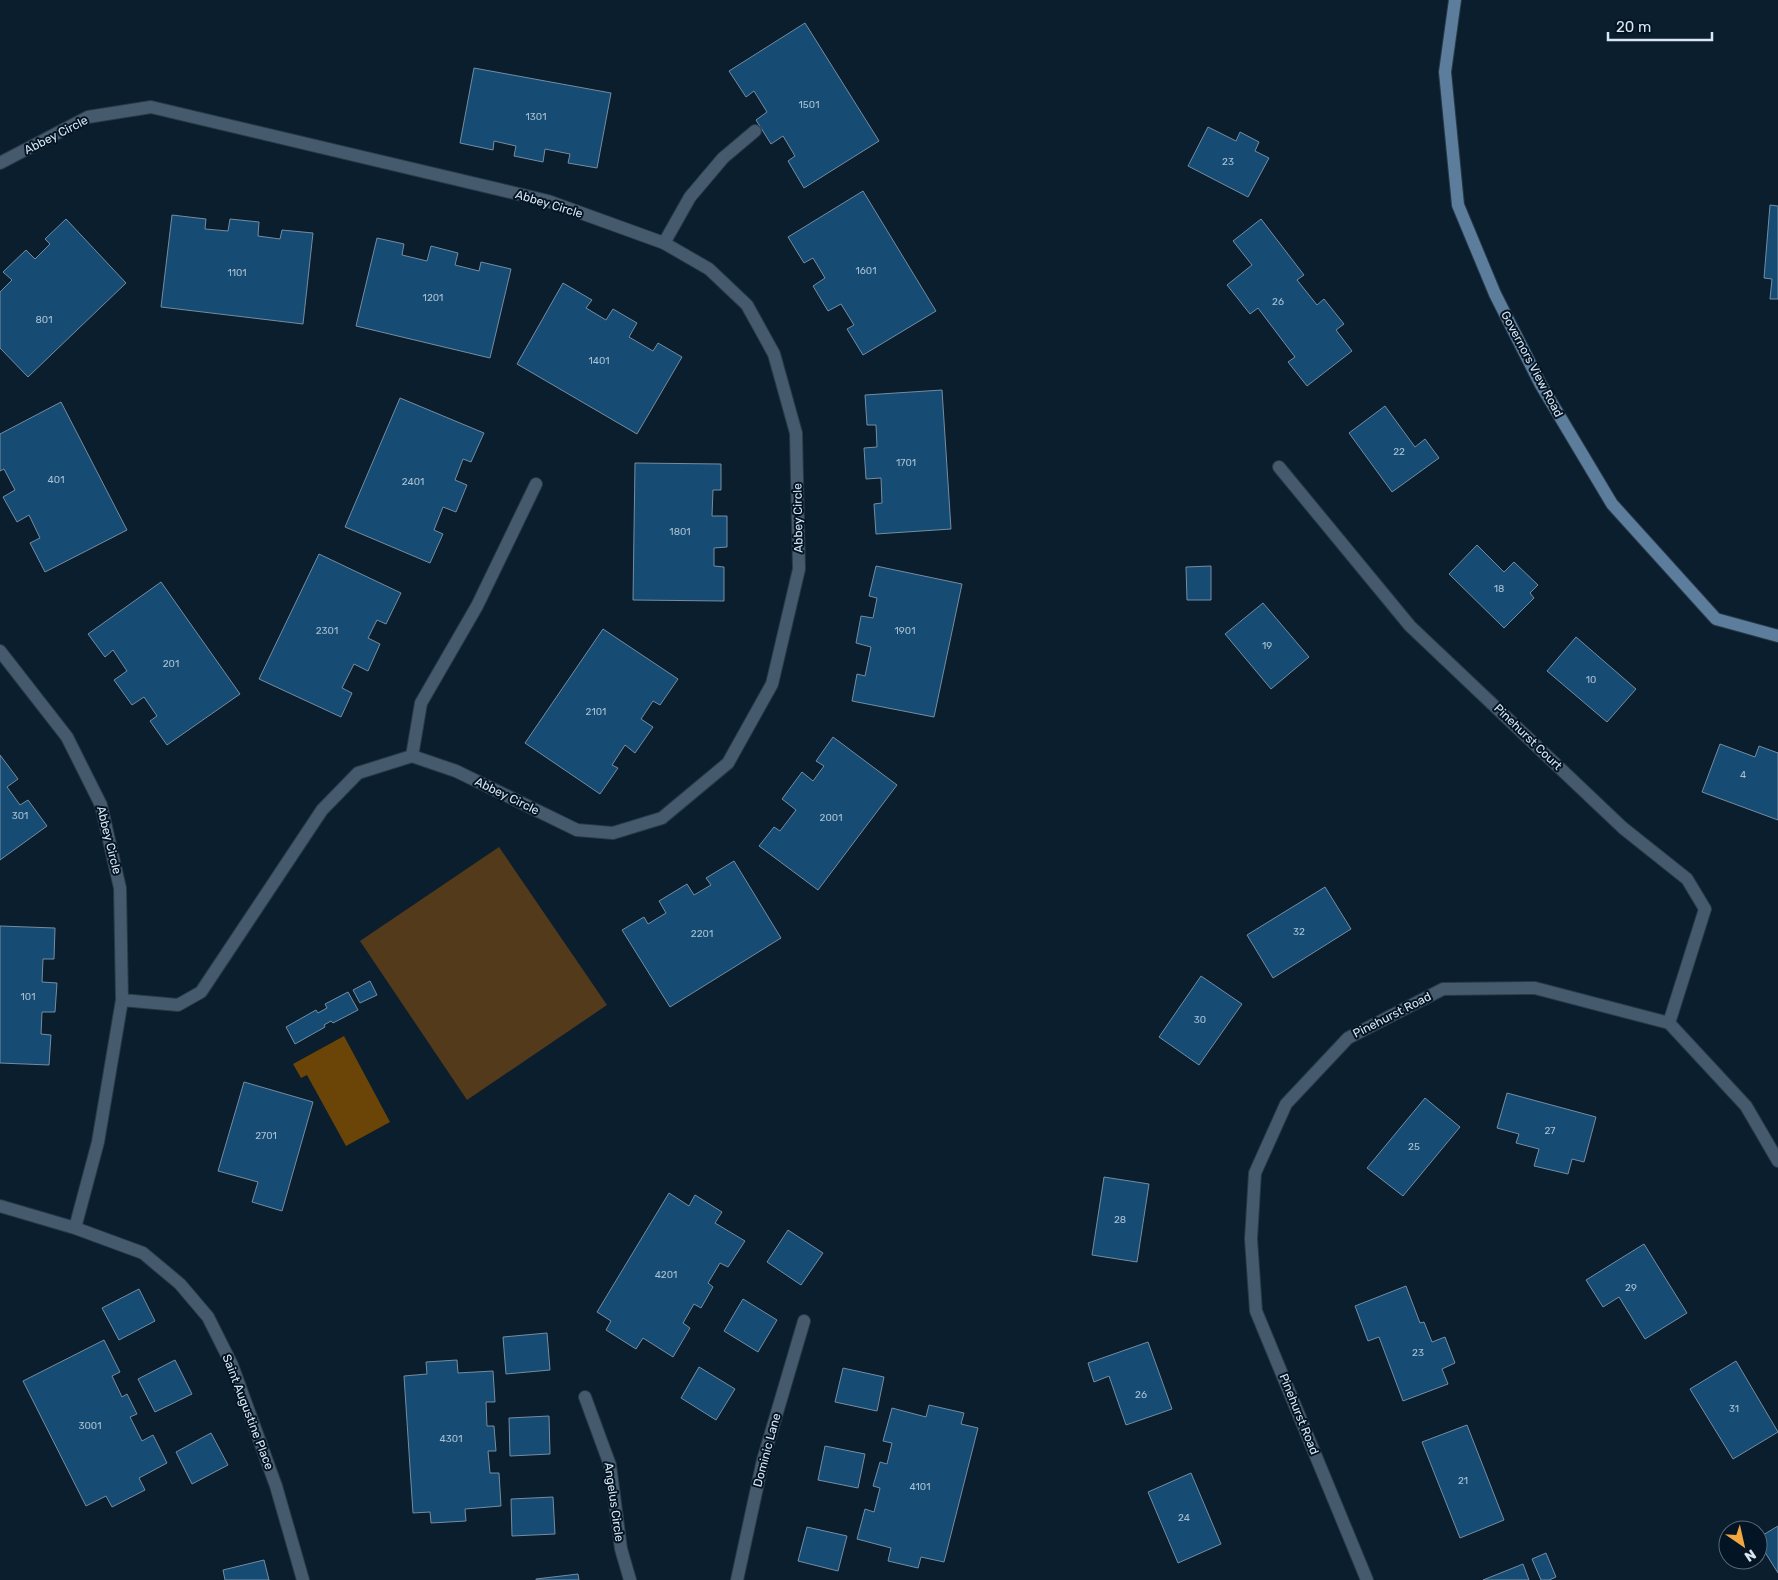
<svg xmlns="http://www.w3.org/2000/svg" width="1778" height="1580" font-family="Rubik,sans-serif">
	<rect width="100%" height="100%" fill="#0a1e2e"/>
	<path fill="#533a1b" d="M499 847 607 1005 467 1100 360 941Z"/>
	<path fill="#6b4407" d="M344 1036 390 1122 346 1146 307 1075 301 1078 293 1064Z"/>
	<path fill="#164c74" stroke="#758ca1" d="M805 23 879 141 804 188 788 161 795 156 783 136 771 144 756 120 767 112 754 91 746 97 729 71Z
		M474 68 611 93 597 168 568 163 570 154 545 149 543 162 514 156 516 146 494 141 493 150 460 143Z
		M1208 127 1236 141 1240 132 1259 142 1255 151 1269 158 1248 197 1188 166Z
		M863 191 936 311 863 355 847 329 854 325 841 304 828 311 813 286 825 278 813 258 804 263 788 237Z
		M1770 205 1778 206V299H1770L1772 279 1764 278Z
		M172 215 206 219 205 229 228 231 230 219 259 222 258 236 280 239 282 230 313 233 303 324 161 307Z
		M66 219 126 283 28 377 0 348V292L12 280 3 272 26 250 35 259 50 244 45 239Z
		M1261 219 1304 275 1297 280 1317 305 1324 299 1344 324 1336 330 1352 351 1307 386 1288 362 1295 357 1258 308 1250 314 1227 285 1252 265 1233 241Z
		M377 238 404 244 402 255 427 261 431 246 458 253 455 265 479 271 481 262 511 269 490 358 356 326Z
		M563 283 592 300 586 308 606 320 613 309 637 323 629 337 653 351 658 343 682 357 637 434 517 364Z
		M942 390 951 529 876 534 874 504 882 503 881 478 866 479 864 448 877 447 876 425H867L865 395Z
		M400 398 484 433 471 462 463 459 455 480 467 485 456 512 443 507 434 530 443 534 430 563 345 527Z
		M61 402 127 530 45 572 30 543 40 538 29 515 17 522 3 497 15 490 4 469 0 471V434Z
		M1385 406 1415 447 1425 439 1439 458 1392 492 1349 433Z
		M635 463 721 464V490H713L712 516H727V547L714 548V566L724 567V601L633 600Z
		M1477 545 1504 572 1514 562 1538 585 1530 593 1534 598 1504 628 1449 574Z
		M319 554 401 593 386 624 377 620 368 638 380 644 368 671 354 664 342 688 352 693 341 717 259 679Z
		M876 566 962 584 934 717 852 701 857 674 865 676 871 647 856 643 861 616 873 618 877 598 869 596Z
		M1211 566V600H1187L1186 567Z
		M161 582 240 694 167 745 150 721 157 716 144 697 132 705 114 680 127 671 113 650 105 657 88 634Z
		M1263 603 1309 657 1271 689 1225 634Z
		M603 629 678 679 660 705 653 701 641 719 653 727 635 753 625 745 612 765 618 768 600 794 525 743Z
		M1576 637 1636 689 1607 722 1547 671Z
		M833 737 897 785 818 890 759 846 774 827 780 831 796 810 782 799 802 772 813 781 824 766 816 761Z
		M1720 744 1755 757 1759 746 1778 753V820L1702 792Z
		M0 755 18 779 7 787 20 805 28 800 47 826 0 860Z
		M734 861 781 938 670 1007 622 930 644 917 648 924 666 913 659 901 687 884 694 895 711 885 706 878Z
		M1325 887 1351 929 1273 978 1247 935Z
		M0 926 55 928 54 959H43L42 982 57 983 55 1012H42L41 1034 51 1035 49 1065 0 1063Z
		M1201 976 1242 1004 1199 1065 1159 1037Z
		M370 981 377 995 360 1003 353 990Z
		M348 992 358 1010 333 1023 331 1021 324 1025 325 1027 295 1044 286 1027 316 1010 318 1013 327 1008 325 1004Z
		M244 1082 313 1102 282 1211 252 1202 258 1182 218 1171Z
		M1507 1093 1596 1117 1584 1162 1572 1159 1568 1174 1534 1166 1539 1149 1516 1143 1519 1134 1497 1128Z
		M1425 1098 1460 1127 1403 1196 1367 1168Z
		M1104 1177 1149 1184 1137 1262 1092 1255Z
		M669 1193 689 1206 695 1195 722 1212 715 1223 745 1241 728 1267 720 1263 708 1283 713 1287 701 1308 694 1304 683 1323 690 1328 673 1357 643 1338 636 1349 606 1330 611 1321 597 1312Z
		M788 1230 823 1253 801 1285 767 1262Z
		M1644 1244 1687 1313 1645 1339 1619 1297 1603 1307 1586 1280Z
		M1406 1286 1420 1323 1424 1322 1432 1342 1445 1337 1455 1363 1442 1369 1448 1384 1403 1401 1379 1337 1368 1341 1355 1306Z
		M139 1289 155 1321 119 1340 102 1308Z
		M743 1299 777 1320 758 1352 724 1331Z
		M547 1333 550 1370 506 1374 503 1337Z
		M104 1340 120 1372 112 1376 122 1397 127 1394 137 1414 130 1417 142 1441 153 1435 167 1463 139 1478 145 1490 112 1507 106 1496 86 1506 23 1381Z
		M1148 1342 1172 1409 1126 1425 1109 1376 1094 1382 1088 1363Z
		M175 1360 192 1394 155 1412 138 1379Z
		M457 1360 458 1373 493 1371 495 1402H486L487 1426H494L496 1451H488L490 1473H499L501 1506 465 1509 466 1521 431 1523 430 1512 413 1513 404 1376 427 1374 426 1362Z
		M1736 1361 1778 1432 1733 1459 1690 1389Z
		M699 1367 735 1389 716 1420 681 1398Z
		M843 1368 884 1377 877 1411 835 1402Z
		M929 1405 964 1413 961 1424 978 1428 944 1562 921 1557 918 1568 888 1561 891 1548 857 1539 865 1509 874 1512 880 1488 873 1486 880 1462 887 1464 892 1443 883 1441 892 1408 926 1417Z
		M549 1416 550 1454 510 1456 509 1418Z
		M1467 1425 1504 1520 1460 1538 1422 1442Z
		M211 1433 228 1465 192 1484 176 1452Z
		M825 1446 865 1454 858 1488 818 1480Z
		M1191 1473 1221 1544 1178 1563 1148 1492Z
		M553 1497 555 1534 512 1536 511 1499Z
		M1778 1526V1573L1758 1541V1538Z
		M807 1527 847 1536 838 1571 798 1561Z
		M1546 1553 1556 1577 1549 1580H1541L1532 1559Z
		M264 1560 269 1580H225L223 1570Z
		M1523 1564 1529 1580H1483Z
		M578 1574 579 1580H536V1579Z"/>
	<g fill="none" stroke-linecap="round" stroke-linejoin="round">
		<defs>
			<path id="lane" d="M664 243 690 197 723 158 755 131
				M412 756 421 703 477 606 536 484"/>
			<path id="street" d="M0 163 88 117 151 107 548 201 664 243 709 269 747 305 774 354 796 433 799 569 772 684 728 763 662 818 613 833 577 830 456 771 412 756 358 773 322 810 201 992 178 1005 122 1000 120 888 101 805 67 737 0 651
				M1279 467 1410 626 1623 828 1687 879 1705 909 1669 1023
				M0 1206 75 1228 143 1253 180 1284 208 1317 232 1365 276 1486 303 1580
				M75 1228 98 1142 122 1000
				M585 1397 610 1465 621 1549 630 1580
				M737 1580 763 1460 804 1321
				M1367 1580 1256 1311 1251 1239 1255 1173 1286 1104 1348 1038 1443 989 1535 988 1669 1023 1746 1106 1778 1161"/>
			<path id="secondary" d="M1455 0 1445 72 1458 205 1495 294 1541 385 1612 504 1716 619 1778 636"/>
		</defs>
		<use href="#lane" stroke="#273a49" stroke-width="14"/>
		<use href="#street" stroke="#273a49" stroke-width="14"/>
		<use href="#secondary" stroke="#273a49" stroke-width="14"/>
		<use href="#lane" stroke="#465a6d" stroke-width="12"/>
		<use href="#street" stroke="#465a6d" stroke-width="12"/>
		<use href="#secondary" stroke="#5c7d9b" stroke-width="12"/>
	</g>
	<g text-anchor="middle" dominant-baseline="central" stroke-width="4" stroke-linejoin="round" paint-order="stroke">
		<g font-size="10" fill="#a9c0d2">
			<text x="809" y="105">1501</text>
			<text x="536" y="117">1301</text>
			<text x="1228" y="162">23</text>
			<text x="866" y="271">1601</text>
			<text x="237" y="273">1101</text>
			<text x="433" y="298">1201</text>
			<text x="1278" y="302">26</text>
			<text x="44" y="320">801</text>
			<text x="599" y="361">1401</text>
			<text x="1399" y="452">22</text>
			<text x="906" y="463">1701</text>
			<text x="56" y="480">401</text>
			<text x="413" y="482">2401</text>
			<text x="680" y="532">1801</text>
			<text x="1499" y="589">18</text>
			<text x="327" y="631">2301</text>
			<text x="905" y="631">1901</text>
			<text x="1267" y="646">19</text>
			<text x="171" y="664">201</text>
			<text x="1591" y="680">10</text>
			<text x="596" y="712">2101</text>
			<text x="1743" y="775">4</text>
			<text x="20" y="816">301</text>
			<text x="831" y="818">2001</text>
			<text x="1299" y="932">32</text>
			<text x="702" y="934">2201</text>
			<text x="28" y="997">101</text>
			<text x="1200" y="1020">30</text>
			<text x="1550" y="1131">27</text>
			<text x="266" y="1136">2701</text>
			<text x="1414" y="1147">25</text>
			<text x="1120" y="1220">28</text>
			<text x="666" y="1275">4201</text>
			<text x="1631" y="1288">29</text>
			<text x="1418" y="1353">23</text>
			<text x="1141" y="1395">26</text>
			<text x="1734" y="1409">31</text>
			<text x="90" y="1426">3001</text>
			<text x="451" y="1439">4301</text>
			<text x="1463" y="1481">21</text>
			<text x="920" y="1487">4101</text>
			<text x="1184" y="1518">24</text>
		</g>
		<g font-size="12" fill="#dae6f2" stroke="#031524">
			<text transform="translate(56 135) rotate(-27)">Abbey Circle</text>
			<text transform="translate(549 204) rotate(17)">Abbey Circle</text>
			<text transform="translate(1532 364) rotate(62)">Governors View Road</text>
			<text transform="translate(798 518) rotate(-91)">Abbey Circle</text>
			<text transform="translate(1528 737) rotate(44)">Pinehurst Court</text>
			<text transform="translate(507 796) rotate(26)">Abbey Circle</text>
			<text transform="translate(109 840) rotate(76)">Abbey Circle</text>
			<text transform="translate(1392 1015) rotate(-27)">Pinehurst Road</text>
			<text transform="translate(248 1412) rotate(69)">Saint Augustine Place</text>
			<text transform="translate(1299 1414) rotate(68)">Pinehurst Road</text>
			<text transform="translate(767 1450) rotate(-75)">Dominic Lane</text>
			<text transform="translate(614 1502) rotate(82)">Angelus Circle</text>
		</g>
	</g>
	<g transform="translate(1743 1545) rotate(146)"><circle r="24" fill="#031524" stroke="#596976"/>
	<path d="M0-4L9 19L0 12L-9 19Z" fill="#f1a640"/>
	<text y="-8" font-size="14" font-weight="bold" text-anchor="middle" fill="#dae6f2">N</text>
	</g>
	<path d="M1608 32v8h104v-8" fill="none" stroke="#dae6f2" stroke-width="2.5"/>
	<text x="1616" y="32" font-size="15" fill="#dae6f2" stroke="#031524" stroke-width="4" paint-order="stroke">20 m</text>
</svg>
